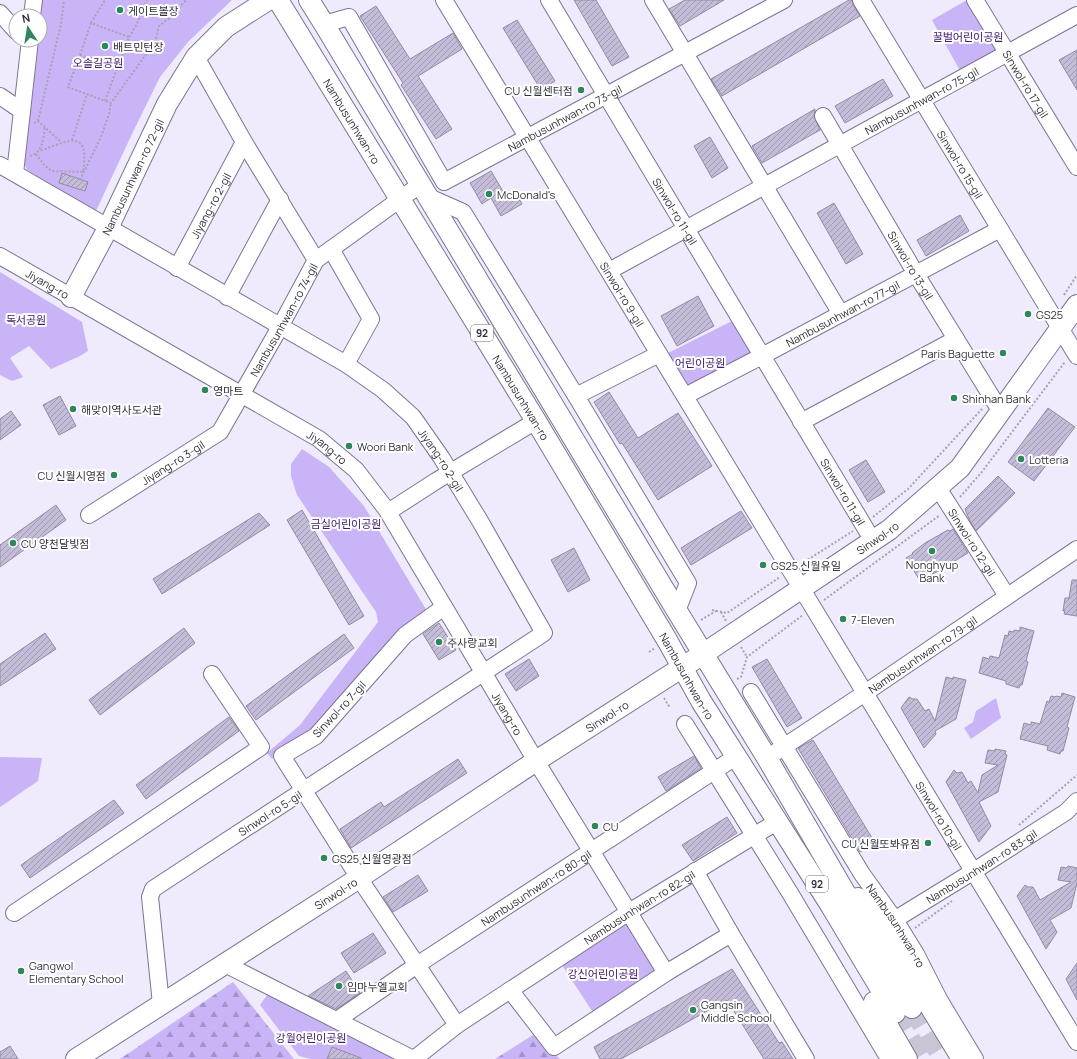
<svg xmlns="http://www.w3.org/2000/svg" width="1077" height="1059" font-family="Manrope,'Noto Sans KR',sans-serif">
	<defs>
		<pattern id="forest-firs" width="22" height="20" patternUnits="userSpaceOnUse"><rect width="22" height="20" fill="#c9b4f7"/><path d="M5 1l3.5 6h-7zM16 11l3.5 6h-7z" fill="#a493c9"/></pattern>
		<pattern id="building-hatch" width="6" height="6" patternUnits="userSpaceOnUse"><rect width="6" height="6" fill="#c4bcd9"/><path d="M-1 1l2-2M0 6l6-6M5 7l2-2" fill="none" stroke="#a099b1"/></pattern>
	</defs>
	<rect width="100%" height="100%" fill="#efeafc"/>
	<path fill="url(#forest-firs)" d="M233 982 294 1059H120Z
		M533 1035 560 1059H495Z"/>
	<path fill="#c9b4f7" d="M41 0H232L188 42 160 77 132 134 95 213 27 170 22 159 36 40H40Z
		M967 0H974L1004 52 963 76 932 20Z
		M0 272 82 322 88 351 80 356 51 369 29 346 10 358 23 377 12 381 0 375Z
		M738 318 760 356 684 395 662 356Z
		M302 449 329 467 364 506 427 611 310 735 272 759 267 753 300 725 378 622 376 612 297 495 291 476V464Z
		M996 698 1001 718 971 739 964 728 973 722 976 711Z
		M0 757 42 758 38 781 0 807Z
		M626 924 659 971 594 1014 562 965Z
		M270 991 395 1055V1059H311L299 1056 260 1005Z"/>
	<path fill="url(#building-hatch)" stroke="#938ba6" d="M574 0H596L629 57 612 66Z
		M685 0H724L680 26 669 9Z
		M849 0H852L853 5 860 16 722 96 711 79Z
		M376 6 410 59 453 33 462 49 418 76 452 129 436 139 401 85 403 83 360 16Z
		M517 20 555 81 541 90 503 28Z
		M1077 50V90L1059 60Z
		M883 79 893 96 845 123 835 106Z
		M815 109 814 116 820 130 762 163 752 146Z
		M710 137 728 168 712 178 694 146Z
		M491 171 507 198 516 193 522 204 501 216 491 198 482 204 470 183Z
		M62 173 88 182 85 191 59 183Z
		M834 203 863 254 846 264 817 213Z
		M960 215 969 231 926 256 917 240Z
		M698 296 714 326 677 346 661 316Z
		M609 392 638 438 678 413 712 466 658 500 622 443 620 444 594 402Z
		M60 396 76 426 59 435 43 405Z
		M1048 408 1075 427 1034 481 1008 462Z
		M11 411 21 425 0 440V419Z
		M866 460 885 492 868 502 849 470Z
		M998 476 1015 493 976 531 969 519 965 509Z
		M56 505 66 520 0 567V545Z
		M302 510 364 616 349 625 287 520Z
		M741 511 752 528 691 565 681 548Z
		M259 513 270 525 162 594 153 579Z
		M953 529 968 553 928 577 927 574 919 579 906 558 913 554 912 553 925 543 948 530 950 531Z
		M574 548 590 580 568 592 551 560Z
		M1072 580H1077V616L1064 614 1065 611H1063L1065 598H1069Z
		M439 623 456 650 439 660 423 634Z
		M1020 627 1034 631 1026 661 1028 662 1022 685H1020L1019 688 1006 684V681L979 673 983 657 989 659 990 656 999 658 1005 635 1008 636 1009 631 1014 632V630L1020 631Z
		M184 628 195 643 100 715 89 700Z
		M45 633 56 649 0 686V664Z
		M344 634 354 648 256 720 246 706Z
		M529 659 539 676 516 691 505 674Z
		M767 659 802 718 787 727 752 667Z
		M946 677 953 679V677L966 680 956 719 935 731 936 734 924 748 901 708 909 697 913 699H917L925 711 929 709 935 721Z
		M1062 693 1075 697 1067 727 1069 728 1063 751H1061L1060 754 1047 750 1048 746 1020 739 1024 723 1031 725V722L1040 724 1047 701 1049 702 1051 696 1055 697 1056 696 1061 697Z
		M229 717 239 731 146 799 136 785Z
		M813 740 875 843 860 852 798 748Z
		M995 749 1006 751 1005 754 1007 755 998 792 979 802 991 826 979 842 946 782 954 770 957 773 962 772 968 783 971 781 978 793 982 775 998 765 985 763 988 750 995 751Z
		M694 756 701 768 666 791 658 777Z
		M458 759 467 773 351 848 340 829 381 802 384 807Z
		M114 800 124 813 30 878 21 865Z
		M727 817 737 833 693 861 682 845Z
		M1068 866 1077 868V883L1071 908 1050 920 1057 932 1046 949 1017 896 1025 885 1028 887H1033L1040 900 1071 882 1058 880 1061 867 1067 868Z
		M418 875 428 891 393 912 383 897Z
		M373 933 386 953 354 973 341 953Z
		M1077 963V1000L1066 979Z
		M732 969 779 1043 782 1042 793 1059H764L727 1000 621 1059H600L594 1047Z
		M346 971 360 993 336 1009 308 996Z
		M10 1046 18 1059H0V1052Z
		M332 1047 361 1058V1059H327Z"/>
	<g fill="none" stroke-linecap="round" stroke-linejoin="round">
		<path stroke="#c9c5d5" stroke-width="20" stroke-dasharray="20 10" stroke-linecap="butt" d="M912 1008 943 1059
			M895 1013 922 1059"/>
		<defs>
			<g id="minor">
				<path id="s1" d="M444 0 1077 1042"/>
				<path id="s2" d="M549 0 873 541"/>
				<path d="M653 0 841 314"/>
				<path id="s3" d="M861 0 1077 356"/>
				<path id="s4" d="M975 0 1077 167"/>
				<path d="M0 13 16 31"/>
				<path d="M32 16 34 0"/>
				<path id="s5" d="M324 24 349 17 444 182 784 0"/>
				<path d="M196 57 244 142 316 260"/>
				<path d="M0 96 22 111"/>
				<path id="s6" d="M823 116 916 274 1001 412"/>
				<path id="s7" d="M0 165 346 364 383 390 413 417 441 457 480 521 544 633 153 889 150 897 161 1004"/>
				<path d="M15 173 30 40"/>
				<path d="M429 197 463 212 576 396 688 583 677 611"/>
				<path d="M331 249 371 319 346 364"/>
				<path id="s8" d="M0 256 319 439 356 470 386 509 536 761 666 973"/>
				<path id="s9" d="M177 268 244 142"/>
				<path id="s10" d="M609 271 1077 15"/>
				<path d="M227 297 280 199"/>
				<path d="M576 396 659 354"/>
				<path id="s11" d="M685 396 762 356 1000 229"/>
				<path d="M801 422 956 339"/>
				<path id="s12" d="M938 488 1007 596"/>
				<path d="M388 512 436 481 536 421"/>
				<path id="s13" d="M89 515 220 432 280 327 316 260 421 184"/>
				<path d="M444 607 405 635 316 736 282 756 359 878 457 1025"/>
				<path id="s14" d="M751 692 862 874 895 920 916 954 940 1001 975 1059"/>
				<path d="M685 724 790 893 889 1059"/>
				<path id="s15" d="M776 752 865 693 1077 549"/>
				<path d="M695 871 731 934 806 1059"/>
				<path d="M14 913 261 747 212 674"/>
				<path id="s16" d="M886 925 974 871 1066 812 1077 801"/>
				<path d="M225 964 413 1059"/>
				<path d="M510 990 554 1047 666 973 731 934"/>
				<path id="s17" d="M337 1020 417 965 737 756"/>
				<path id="s18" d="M414 1059 457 1025 629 912 770 826"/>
			</g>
			<g id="major">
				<path id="s19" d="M278 0 536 421 667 640 701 701 831 906 895 1013"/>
				<path d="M309 0 324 24 677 611 767 758 912 1008"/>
				<path id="s20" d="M71 297 108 228 167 104 196 57 226 27 268 0"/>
				<path d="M858 898 882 928 962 1059"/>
				<path d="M874 1002 907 1059"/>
				<path id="s21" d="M76 1059 359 878 536 761 703 654 889 530 960 468 1077 305"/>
			</g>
		</defs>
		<use href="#minor" stroke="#7d7590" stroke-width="18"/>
		<use href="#major" stroke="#7d7590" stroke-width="22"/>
		<path stroke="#a7a2b2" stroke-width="2" stroke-dasharray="2 2" stroke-linecap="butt" d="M91 23 105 0
			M129 37C137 26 141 13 147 0
			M80 55 117 68 105 101 68 87Z
			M80 55 91 23 129 37 118 68
			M106 101 111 103 155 42 159 26 172 16 186 0
			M38 121 61 24 64 0
			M34 123 38 121 61 142
			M72 140 87 94
			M36 154 45 166 52 171 83 172C90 128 69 140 40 151
			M30 156C43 153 43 139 45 127
			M80 180 101 137 109 114 111 103
			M1064 295 1077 275
			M960 497 981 473 1065 362
			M873 517 908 489 982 409
			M801 564 853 531
			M824 600 940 515
			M712 610 727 613 780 577
			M721 612 726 621
			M701 620 716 611
			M741 647 747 657
			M649 652 655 648
			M737 679 741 677 747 657 803 615
			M664 698 670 708
			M1019 825 1077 775
			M915 928 952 901"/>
		<use href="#minor" stroke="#fff" stroke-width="16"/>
		<use href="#major" stroke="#fff" stroke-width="20"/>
	</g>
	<g fill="#2f865b" stroke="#fff" stroke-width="1.5">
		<circle cx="120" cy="10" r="4"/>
		<circle cx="105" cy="46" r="4"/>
		<circle cx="581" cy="90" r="4"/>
		<circle cx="489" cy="194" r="4"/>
		<circle cx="1028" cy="314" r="4"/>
		<circle cx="1003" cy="353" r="4"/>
		<circle cx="205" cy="390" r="4"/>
		<circle cx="954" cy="398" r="4"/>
		<circle cx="73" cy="409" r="4"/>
		<circle cx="349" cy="446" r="4"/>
		<circle cx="1021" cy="459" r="4"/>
		<circle cx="114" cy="475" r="4"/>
		<circle cx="13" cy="543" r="4"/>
		<circle cx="932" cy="551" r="4"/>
		<circle cx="763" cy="565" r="4"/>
		<circle cx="843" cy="619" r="4"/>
		<circle cx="439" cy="642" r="4"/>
		<circle cx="595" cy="826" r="4"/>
		<circle cx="928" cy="843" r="4"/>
		<circle cx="324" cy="858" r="4"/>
		<circle cx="21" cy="971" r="4"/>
		<circle cx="339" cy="986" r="4"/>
		<circle cx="693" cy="1010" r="4"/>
	</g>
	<g text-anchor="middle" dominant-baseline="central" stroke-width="4" stroke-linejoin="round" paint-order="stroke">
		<g fill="#fff" stroke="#706d76" stroke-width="1">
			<rect x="471" y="325" width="22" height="16" rx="3"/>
			<rect x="806" y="876" width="22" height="16" rx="3"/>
		</g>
		<g font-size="10" font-weight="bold" fill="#332f3b">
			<text x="482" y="333">92</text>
			<text x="817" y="884">92</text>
		</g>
		<g font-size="11" fill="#332f3b" stroke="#fff" text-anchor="start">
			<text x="128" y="10">게이트볼장</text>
			<text x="113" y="46">배트민턴장</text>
			<text x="573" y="90" text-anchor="end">CU 신월센터점</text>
			<text x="497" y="194">McDonald's</text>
			<text x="1036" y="314">GS25</text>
			<text x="995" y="353" text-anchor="end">Paris Baguette</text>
			<text x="213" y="390">영마트</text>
			<text x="962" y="398">Shinhan Bank</text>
			<text x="81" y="409">해맞이역사도서관</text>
			<text x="357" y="446">Woori Bank</text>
			<text x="1029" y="459">Lotteria</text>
			<text x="106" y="475" text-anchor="end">CU 신월시영점</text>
			<text x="21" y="543">CU 양천달빛점</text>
			<text x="932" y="564" text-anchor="middle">Nonghyup<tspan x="932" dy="13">Bank</tspan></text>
			<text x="771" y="565">GS25 신월유일</text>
			<text x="851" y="619">7-Eleven</text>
			<text x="447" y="642">주사랑교회</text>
			<text x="603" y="826">CU</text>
			<text x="920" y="843" text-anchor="end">CU 신월또봐유점</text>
			<text x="332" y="858">GS25 신월영광점</text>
			<text x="29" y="965">Gangwol<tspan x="29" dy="13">Elementary School</tspan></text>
			<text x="347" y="986">임마누엘교회</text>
			<text x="701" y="1004">Gangsin<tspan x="701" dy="13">Middle School</tspan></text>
		</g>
		<g font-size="11" fill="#432171" stroke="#fff">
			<text x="968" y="36">꿀벌어린이공원</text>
			<text x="98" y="62">오솔길공원</text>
			<text x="26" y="319">독서공원</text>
			<text x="700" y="362">어린이공원</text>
			<text x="346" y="523">금실어린이공원</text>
			<text x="603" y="973">강신어린이공원</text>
			<text x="311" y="1037">강월어린이공원</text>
		</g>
		<g font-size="11" fill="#332f3b" stroke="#fff">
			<text stroke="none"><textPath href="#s4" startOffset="98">Sinwol-ro 17-gil</textPath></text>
			<text stroke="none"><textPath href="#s10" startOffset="356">Nambusunhwan-ro 75-gil</textPath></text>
			<text stroke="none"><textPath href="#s5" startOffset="353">Nambusunhwan-ro 73-gil</textPath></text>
			<text stroke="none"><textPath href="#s19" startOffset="142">Nambusunhwan-ro</textPath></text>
			<text stroke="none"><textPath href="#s3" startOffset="192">Sinwol-ro 15-gil</textPath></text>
			<text stroke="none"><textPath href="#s20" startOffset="135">Nambusunhwan-ro 72-gil</textPath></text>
			<text stroke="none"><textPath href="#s9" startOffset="71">Jiyang-ro 2-gil</textPath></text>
			<text stroke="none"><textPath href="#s2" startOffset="246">Sinwol-ro 11-gil</textPath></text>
			<text stroke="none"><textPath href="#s6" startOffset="173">Sinwol-ro 13-gil</textPath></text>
			<text stroke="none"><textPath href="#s8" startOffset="55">Jiyang-ro</textPath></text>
			<text stroke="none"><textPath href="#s1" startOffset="344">Sinwol-ro 9-gil</textPath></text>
			<text stroke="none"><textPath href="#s11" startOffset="178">Nambusunhwan-ro 77-gil</textPath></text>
			<text stroke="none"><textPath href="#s13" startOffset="284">Nambusunhwan-ro 74-gil</textPath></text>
			<text stroke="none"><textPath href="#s19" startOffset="466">Nambusunhwan-ro</textPath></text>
			<text stroke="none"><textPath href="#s8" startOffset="379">Jiyang-ro</textPath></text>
			<text stroke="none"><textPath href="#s7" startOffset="536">Jiyang-ro 2-gil</textPath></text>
			<text stroke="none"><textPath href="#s13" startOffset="99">Jiyang-ro 3-gil</textPath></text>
			<text stroke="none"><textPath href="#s2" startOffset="573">Sinwol-ro 11-gil</textPath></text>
			<text stroke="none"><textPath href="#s21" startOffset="956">Sinwol-ro</textPath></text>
			<text stroke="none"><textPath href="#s12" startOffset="64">Sinwol-ro 12-gil</textPath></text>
			<text stroke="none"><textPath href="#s15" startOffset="176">Nambusunhwan-ro 79-gil</textPath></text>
			<text stroke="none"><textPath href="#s19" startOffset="790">Nambusunhwan-ro</textPath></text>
			<text transform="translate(339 709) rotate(-47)">Sinwol-ro 7-gil</text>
			<text stroke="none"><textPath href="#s8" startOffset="703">Jiyang-ro</textPath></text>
			<text stroke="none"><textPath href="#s21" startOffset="632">Sinwol-ro</textPath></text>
			<text transform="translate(270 813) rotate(-33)">Sinwol-ro 5-gil</text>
			<text stroke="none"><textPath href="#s1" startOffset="954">Sinwol-ro 10-gil</textPath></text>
			<text stroke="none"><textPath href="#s16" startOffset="112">Nambusunhwan-ro 83-gil</textPath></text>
			<text stroke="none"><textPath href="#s17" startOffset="239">Nambusunhwan-ro 80-gil</textPath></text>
			<text stroke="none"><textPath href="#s21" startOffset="308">Sinwol-ro</textPath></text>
			<text stroke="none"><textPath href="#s18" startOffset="272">Nambusunhwan-ro 82-gil</textPath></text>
			<text stroke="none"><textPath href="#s14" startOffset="275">Nambusunhwan-ro</textPath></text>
		</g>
	</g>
	<g transform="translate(28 28) rotate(348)"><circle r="19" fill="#ffffff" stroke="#adacb1"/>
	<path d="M0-3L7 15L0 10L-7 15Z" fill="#2f865b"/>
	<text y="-6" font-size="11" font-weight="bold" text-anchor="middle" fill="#332f3b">N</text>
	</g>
</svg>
